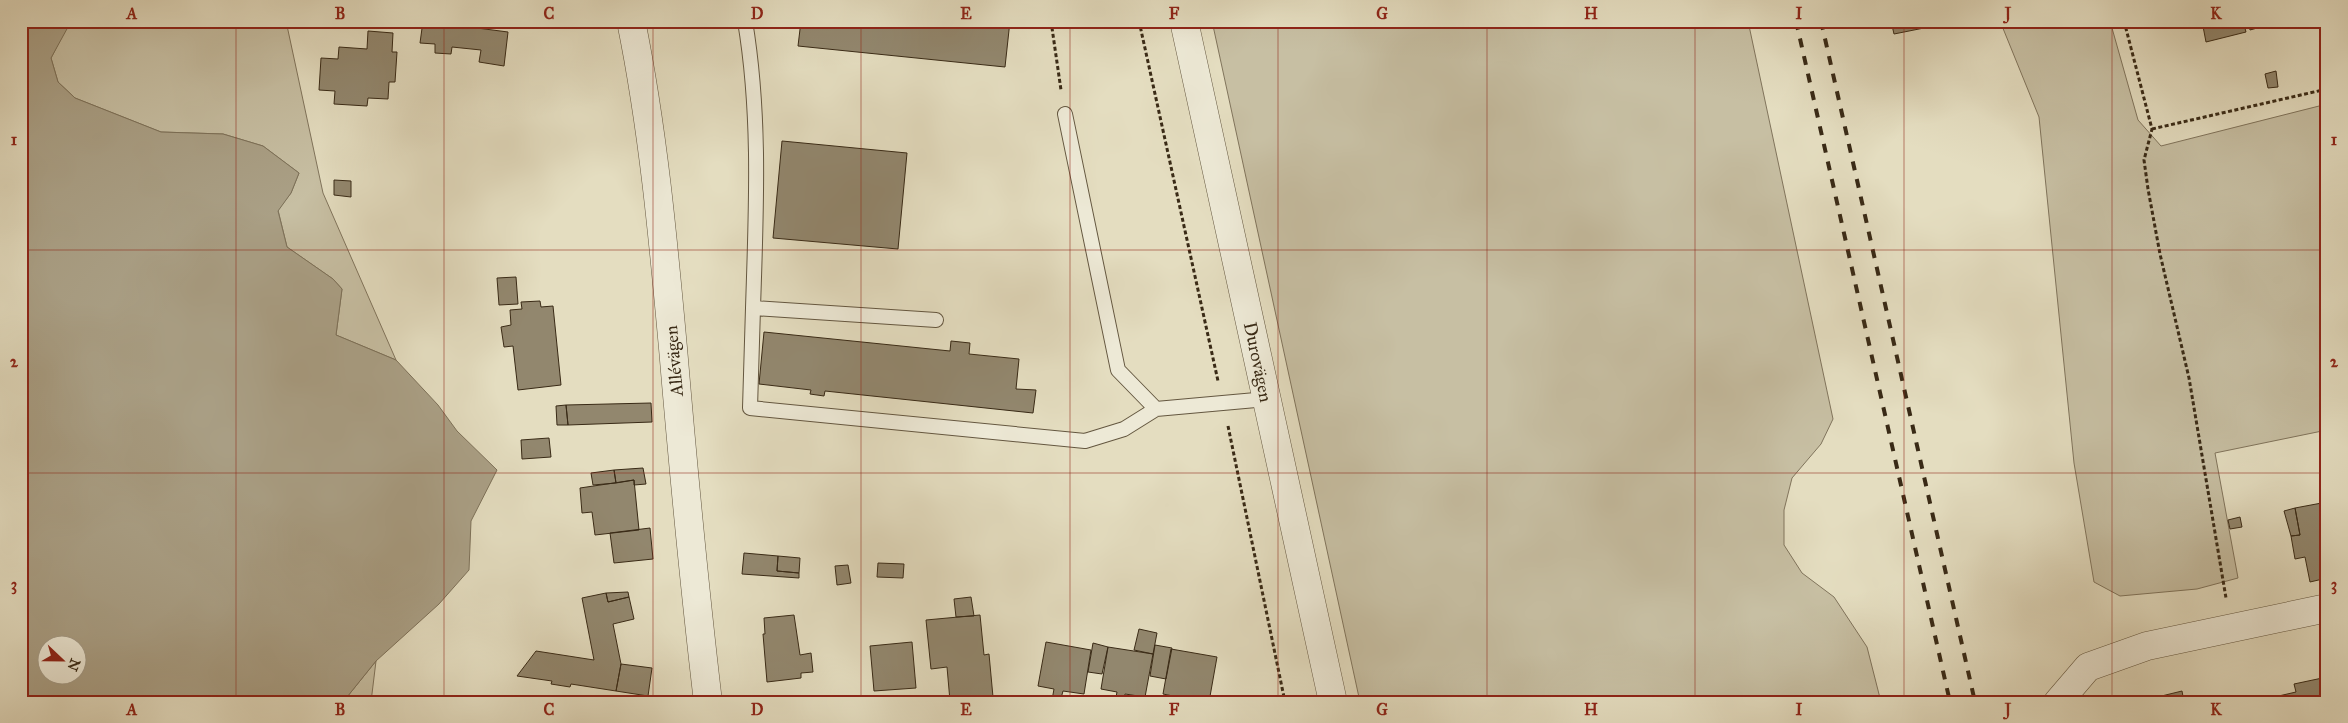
<svg xmlns="http://www.w3.org/2000/svg" width="2348" height="723" font-family="'IM FELL Great Primer',serif">
	<rect width="100%" height="100%" fill="#e4ddc0"/>
	<filter id="stains"><feTurbulence type="fractalNoise" baseFrequency=".004" numOctaves="4"/><feColorMatrix values="0 0 0 0 .2 0 0 0 0 .09 0 0 0 0 .02 0 0 0 .5 -.17"/></filter>
	<radialGradient id="worn" r=".72"><stop offset=".6" stop-color="#630" stop-opacity="0"/><stop offset="1" stop-color="#630" stop-opacity=".3"/></radialGradient>
	<path fill="#c7bfa3" stroke="#80745c" d="M67 21H286L323 193 396 360 336 335 342 289 333 279 287 247 278 210 291 193 299 173 263 146 223 134 161 132 75 98 58 82 51 58 67 27Z
		M1212 21H1748L1833 419 1821 444 1792 478 1784 510V545L1802 573 1834 597 1867 647 1881 702H1360Z
		M2000 21H2110L2138 120 2161 146 2327 104V430L2215 453 2238 578 2197 589 2120 596 2094 582 2074 463 2039 117Z
		M376 661 371 702H343Z"/>
	<path fill="#aaa086" stroke="#7d7159" fill-rule="evenodd" d="M21 21H67L68 27 51 58 58 82 75 98 161 132 223 134 263 146 299 173 291 193 278 211 287 247 333 279 342 289 336 335 396 360 438 405 457 431 497 470 471 521 469 570 439 604 376 661 343 702H21ZM48 646H78V676H48Z"/>
	<path fill="#92876e" stroke="#392a16" d="M423 21 508 32 504 66 479 62 481 50 452 47 451 54 435 53V44L420 43Z
		M801 21H1010L1005 67 798 46Z
		M1891 21H1928L1929 27 1894 34Z
		M2202 21H2243L2246 32 2206 42Z
		M2248 21H2267L2268 25 2250 30Z
		M2267 21H2291L2269 27Z
		M368 31 393 33 392 52H397L395 82H389L388 99 368 98 367 106 334 104 335 91 319 90 321 58 338 59 339 47 367 49Z
		M2276 71 2278 87 2268 88 2265 74Z
		M782 141 907 153 898 249 773 238Z
		M334 180 351 181V197L334 195Z
		M516 277 518 304 499 305 497 278Z
		M540 301 541 307 553 306 561 385 518 390 513 346 504 347 501 327 511 325 510 310 522 309 521 302Z
		M764 332 950 351 951 341 970 343 969 354 1019 359 1016 389 1036 390 1033 413 825 391 824 396 810 394 811 390 759 384Z
		M651 403 652 422 568 425 566 405Z
		M566 405 568 425H557L556 406Z
		M549 438 551 457 522 459 521 440Z
		M643 468 646 484 634 485V480L616 483 614 470Z
		M614 470 616 483 593 485 591 473Z
		M634 480 639 530 595 535 592 512 582 513 580 488Z
		M2327 502V578L2310 582 2305 557 2295 559 2291 536 2300 535 2295 508Z
		M2295 508 2300 535 2291 536 2284 511Z
		M2240 517 2242 527 2230 529 2228 520Z
		M650 528 653 559 614 563 610 533Z
		M744 553 778 556 777 571 799 573V578L742 574Z
		M778 556 800 558 799 573 777 571Z
		M878 563 904 564 903 578 877 577Z
		M848 565 851 583 837 585 835 566Z
		M628 592 629 597 608 602 606 593Z
		M606 593 608 602 629 597 634 619 613 624 621 664 616 691 571 684 570 687 551 684 552 681 517 676 536 651 594 660 582 598Z
		M971 597 974 616 956 617 954 599Z
		M794 615 800 655 811 653 813 672 801 673V678L767 682 763 634H765L764 618Z
		M980 615 984 655 989 654 993 697 950 701 947 667 931 669 926 620Z
		M1139 629 1157 633 1153 654 1134 650Z
		M912 642 916 688 874 691 870 646Z
		M1046 642 1091 650 1084 694 1063 691 1060 702H1057L1052 700 1054 689 1038 686Z
		M1093 643 1108 647 1102 674 1088 672Z
		M1155 645 1172 648 1166 679 1150 676Z
		M1108 647 1153 654 1145 697 1125 694 1124 702H1115L1117 692 1101 689Z
		M1171 649 1217 657 1209 702 1189 699 1188 702H1178V697L1163 694Z
		M621 664 652 668 648 696 616 691Z
		M2327 677V702H2271L2270 698 2296 692 2294 684Z
		M2182 691 2184 702H2137Z"/>
	<g fill="none" stroke-linecap="round" stroke-linejoin="round">
		<defs>
			<path id="lane" d="M745 21C761 117 756 212 753 308L936 320
				M1065 114 1118 370 1156 409 1267 399
				M753 308 750 408 1085 441 1124 429 1156 409"/>
			<path id="street" d="M631 21C653 129 663 238 673 348 683 466 694 584 708 702
				M1184 21 1333 702
				M2058 702 2088 667 2147 646 2327 608"/>
		</defs>
		<use href="#lane" stroke="#645740" stroke-width="16"/>
		<use href="#street" stroke="#645740" stroke-width="29"/>
		<path stroke="#392a16" stroke-width="3" stroke-dasharray="4 2.5" stroke-linecap="butt" d="M1051 21 1061 90
			M1139 21 1218 381
			M2124 21 2152 129 2144 160 2148 189 2160 254 2189 378 2226 598
			M2152 129 2327 89
			M1228 426 1285 702"/>
		<use href="#lane" stroke="#ede9d6" stroke-width="14"/>
		<use href="#street" stroke="#ede9d6" stroke-width="28"/>
		<path stroke="#392a16" stroke-width="4" stroke-dasharray="9 9" stroke-linecap="butt" d="M1796 21 1950 702
			M1821 21 1975 702"/>
	</g>
	<path fill="none" stroke="#8f2418" stroke-width="1" stroke-opacity="0.55" d="M236 21V702M444 21V702M653 21V702M861 21V702M1070 21V702M1278 21V702M1487 21V702M1695 21V702M1904 21V702M2112 21V702M21 250H2327M21 473H2327"/>
	<g text-anchor="middle" dominant-baseline="central" stroke-width="4" stroke-linejoin="round" paint-order="stroke">
		<g font-size="18" fill="#392a16" stroke="#ede9d6">
			<text transform="translate(674 361) rotate(-95)">Allévägen</text>
			<text transform="translate(1258 362) rotate(78)">Durovägen</text>
		</g>
	</g>
	<rect width="2348" height="723" fill="none" stroke="#e4ddc0" stroke-width="55"/>
	<g transform="translate(62 660) rotate(112)"><circle r="24" fill="#ede9d6" stroke="#a59d89"/>
	<path d="M0-4L9 19L0 12L-9 19Z" fill="#8f2418"/>
	<text y="-8" font-size="14" font-weight="bold" text-anchor="middle" fill="#392a16">N</text>
	</g>
	<rect x="28" y="28" width="2292" height="668" fill="none" stroke="#8f2418" stroke-width="2"/>
	<g font-size="16" text-anchor="middle" font-weight="bold" fill="#8f2418">
		<text x="132" y="19">A</text>
		<text x="340" y="19">B</text>
		<text x="549" y="19">C</text>
		<text x="757" y="19">D</text>
		<text x="966" y="19">E</text>
		<text x="1174" y="19">F</text>
		<text x="1382" y="19">G</text>
		<text x="1591" y="19">H</text>
		<text x="1799" y="19">I</text>
		<text x="2008" y="19">J</text>
		<text x="2216" y="19">K</text>
		<text x="14" y="145">1</text>
		<text x="2334" y="145">1</text>
		<text x="14" y="367">2</text>
		<text x="2334" y="367">2</text>
		<text x="14" y="590">3</text>
		<text x="2334" y="590">3</text>
		<text x="132" y="715">A</text>
		<text x="340" y="715">B</text>
		<text x="549" y="715">C</text>
		<text x="757" y="715">D</text>
		<text x="966" y="715">E</text>
		<text x="1174" y="715">F</text>
		<text x="1382" y="715">G</text>
		<text x="1591" y="715">H</text>
		<text x="1799" y="715">I</text>
		<text x="2008" y="715">J</text>
		<text x="2216" y="715">K</text>
	</g>
	<rect width="100%" height="100%" filter="url(#stains)"/>
	<rect width="100%" height="100%" fill="url(#worn)"/>
</svg>
